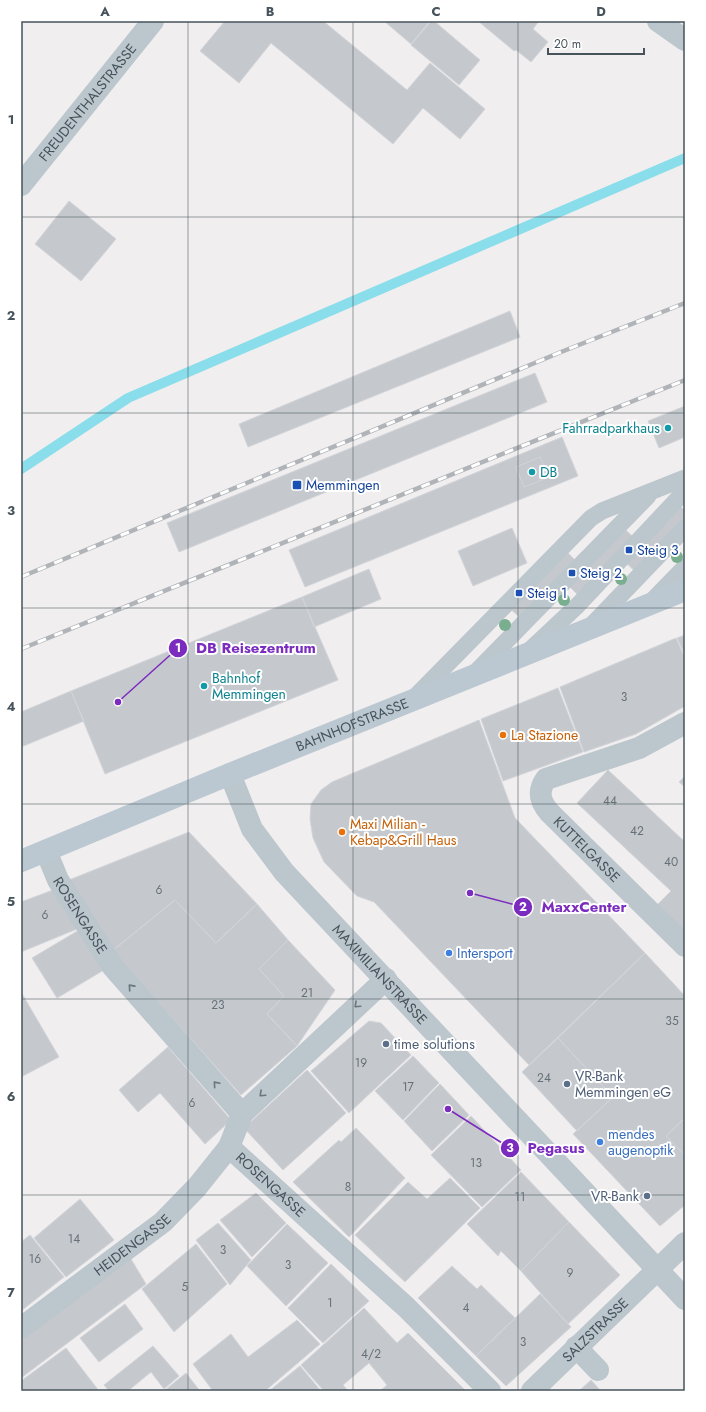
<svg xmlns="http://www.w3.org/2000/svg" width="706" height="1412" font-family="Jost,sans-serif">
	<rect width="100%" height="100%" fill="#f0eeee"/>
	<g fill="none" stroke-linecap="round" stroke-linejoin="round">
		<path stroke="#8addea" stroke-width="10" d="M21 469 128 398 685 158"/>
	</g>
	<path fill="#c5c9cd" stroke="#d2d4d9" d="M225 21H323L407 90 430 63 485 109 460 139 423 108 393 144 271 43 239 83 200 51Z
		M384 21H430L411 44Z
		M431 21H434L480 60 459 85 411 45Z
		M478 21H539L533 29 548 42 531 62 516 50 514 51Z
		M69 201 116 239 81 281 35 244Z
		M510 311 520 337 248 447 239 424Z
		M535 373 547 402 179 552 167 523Z
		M685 406V437L659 448 648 421Z
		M562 437 578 476 305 587 289 550Z
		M540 457 549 477 524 487 516 467Z
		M676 502 685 511V540L640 576 622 559 583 600 564 581 525 622 507 606 564 549 581 566 620 525 638 541Z
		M512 528 527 563 473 586 458 551Z
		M369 569 381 599 314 627 302 597Z
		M302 597 338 680 105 774 71 691Z
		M685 635V655L677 638Z
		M676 638 685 658V706L636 734 584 752 560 687Z
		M558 688 583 752 503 781 481 719Z
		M71 691 84 721 21 747V712Z
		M479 720 515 818 645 953 529 1065 374 902 357 896 324 862 313 838 310 819 311 804 321 790 332 782Z
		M608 770 685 842V932L657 905 671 891 577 803Z
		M685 776V787L679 782Z
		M189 832 257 904 216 943 175 900 112 951 69 880Z
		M53 890 77 929 21 952V902Z
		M175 900 216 943 257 904 288 940 259 969 284 996 267 1014 297 1046 241 1095 112 951Z
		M79 930 104 970 57 998 32 958Z
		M288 940 335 990 297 1046 267 1014 284 996 259 969Z
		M645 953 685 996V1118L666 1136 685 1155V1205L660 1226 573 1134 613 1097 558 1038Z
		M21 992 59 1057 21 1077Z
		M369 1021 381 1023 411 1055 349 1113 311 1071Z
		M558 1038 613 1097 577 1131 522 1072Z
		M168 1047 231 1120 205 1144 160 1093 138 1112 119 1090Z
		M413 1056 439 1083 403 1120 375 1091Z
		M307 1070 346 1113 283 1170 244 1128Z
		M440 1084 469 1115 432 1151 404 1121Z
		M471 1116 521 1170 482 1207 431 1155Z
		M685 1118V1155L666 1136Z
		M356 1128 405 1178 349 1237 293 1182 339 1140 341 1142Z
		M521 1172 569 1222 521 1271 501 1251 498 1256 467 1224Z
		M450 1178 480 1208 405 1282 355 1235 408 1182 427 1199Z
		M256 1193 286 1223 252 1257 220 1220Z
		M80 1199 114 1240 66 1277 34 1238Z
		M569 1222 620 1275 568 1324 521 1271Z
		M218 1223 251 1260 230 1285 196 1240Z
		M287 1224 328 1263 286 1306 247 1266Z
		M30 1235 64 1277 21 1311V1242Z
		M196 1244 227 1284 174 1332 142 1289Z
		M131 1259 146 1284 21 1378V1340Z
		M331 1264 369 1301 323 1343 288 1308Z
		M452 1266 477 1289 481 1285 515 1318 476 1356 418 1298Z
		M540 1294 571 1327 506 1386 476 1356Z
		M125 1304 143 1329 99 1362 80 1338Z
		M364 1308 397 1343 408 1333 466 1391H380L387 1385 369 1363 343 1385 348 1391H324L301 1365Z
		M297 1320 320 1344 265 1391H213L193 1364 231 1334 248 1357Z
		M153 1346 179 1376 164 1389 151 1372 128 1391H109L104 1385Z
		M66 1348 99 1391H21V1381Z
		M300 1366 321 1391H269Z
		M186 1373 200 1391H164Z
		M591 1380 601 1391H579Z"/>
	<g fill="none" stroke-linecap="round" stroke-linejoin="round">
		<path stroke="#bcc6cd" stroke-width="17" d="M652 601 685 567
			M591 626 685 528
			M530 650 578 605 685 491
			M475 673 648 496
			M414 698 591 518 602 511 685 478"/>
		<g stroke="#bcc6cd" stroke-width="22">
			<path d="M658 21 685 40"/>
			<path id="s1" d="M21 185 153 21"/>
			<path id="s2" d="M685 723 639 748 546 779C537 792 540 802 550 813L685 946"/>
			<path id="s3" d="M230 774 252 829 284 872 685 1299"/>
			<path id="s4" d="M46 851 58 880 113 967 242 1114"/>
			<path id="s5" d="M386 979 242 1114 229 1147 406 1307 490 1391"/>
			<path id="s6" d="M21 1328 163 1222 197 1187 229 1147"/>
			<path d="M576 1347 598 1370"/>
			<path id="s7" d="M532 1391 685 1243"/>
		</g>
		<path stroke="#bbc8d2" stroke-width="22" id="s8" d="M21 861 230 774 685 590"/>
		<defs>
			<path id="rail" d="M21 577 561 352 685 303
				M21 649 685 380"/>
		</defs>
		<use href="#rail" stroke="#b0b4b8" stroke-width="4.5"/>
		<use href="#rail" stroke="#fff" stroke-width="3" stroke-dasharray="9" stroke-linecap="butt"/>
	</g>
	<g fill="#79af8f">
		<circle cx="677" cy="557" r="6"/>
		<circle cx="621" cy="579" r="6"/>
		<circle cx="564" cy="600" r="6"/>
		<circle cx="505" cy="625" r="6"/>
	</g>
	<defs><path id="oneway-chevron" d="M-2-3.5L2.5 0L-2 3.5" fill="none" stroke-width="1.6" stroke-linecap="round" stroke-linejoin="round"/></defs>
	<g stroke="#69767d">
		<use href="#oneway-chevron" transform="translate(131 987) rotate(-132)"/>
		<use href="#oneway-chevron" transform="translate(357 1005) rotate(137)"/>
		<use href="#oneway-chevron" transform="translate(216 1084) rotate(-131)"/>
		<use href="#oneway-chevron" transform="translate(262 1094) rotate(137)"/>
	</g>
	<path fill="none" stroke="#46535b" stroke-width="1" stroke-opacity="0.55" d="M188 21V1391M353 21V1391M518 21V1391M21 217H685M21 413H685M21 608H685M21 804H685M21 999H685M21 1195H685"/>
	<g fill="#0f9aa8" stroke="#fff" stroke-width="1.5">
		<circle cx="668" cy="428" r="4"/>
		<circle cx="532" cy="472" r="4"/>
		<circle cx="204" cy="686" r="4"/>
	</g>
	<g fill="#1a4fb4" stroke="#fff" stroke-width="1.5">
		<rect x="292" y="480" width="10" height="10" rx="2"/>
		<rect x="625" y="546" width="8" height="8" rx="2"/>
		<rect x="568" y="569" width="8" height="8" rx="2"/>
		<rect x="515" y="589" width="8" height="8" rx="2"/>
	</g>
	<g fill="#e8710a" stroke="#fff" stroke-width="1.5">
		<circle cx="503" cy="735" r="4"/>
		<circle cx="342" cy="832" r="4"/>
	</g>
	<g fill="#3f7fe0" stroke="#fff" stroke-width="1.5">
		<circle cx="449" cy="953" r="4"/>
		<circle cx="600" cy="1142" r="4"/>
	</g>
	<g fill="#5c6f8a" stroke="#fff" stroke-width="1.5">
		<circle cx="386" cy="1044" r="4"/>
		<circle cx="567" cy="1084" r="4"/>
		<circle cx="647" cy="1196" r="4"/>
	</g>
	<g text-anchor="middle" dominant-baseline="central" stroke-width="4" stroke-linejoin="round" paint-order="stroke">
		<g font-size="12" fill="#667078">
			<text x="624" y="697">3</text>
			<text x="610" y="801">44</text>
			<text x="637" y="831">42</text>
			<text x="671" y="862">40</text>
			<text x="159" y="890">6</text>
			<text x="45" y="915">6</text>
			<text x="307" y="993">21</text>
			<text x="218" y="1005">23</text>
			<text x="672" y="1021">35</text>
			<text x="361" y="1063">19</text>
			<text x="544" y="1078">24</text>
			<text x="408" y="1087">17</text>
			<text x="192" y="1103">6</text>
			<text x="476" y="1163">13</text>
			<text x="348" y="1187">8</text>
			<text x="520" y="1197">11</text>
			<text x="74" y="1239">14</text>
			<text x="223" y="1250">3</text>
			<text x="35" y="1259">16</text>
			<text x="288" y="1265">3</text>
			<text x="570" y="1273">9</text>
			<text x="185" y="1287">5</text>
			<text x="330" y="1303">1</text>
			<text x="466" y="1308">4</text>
			<text x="523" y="1342">3</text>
			<text x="371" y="1354">4/2</text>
		</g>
		<g font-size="14" fill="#46535b" stroke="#fff">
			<text stroke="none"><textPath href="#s1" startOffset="106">FREUDENTHALSTRASSE</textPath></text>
			<text stroke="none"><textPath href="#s8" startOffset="358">BAHNHOFSTRASSE</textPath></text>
			<text stroke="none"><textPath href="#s2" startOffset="240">KUTTELGASSE</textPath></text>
			<text stroke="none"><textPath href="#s4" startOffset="73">ROSENGASSE</textPath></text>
			<text stroke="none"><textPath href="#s3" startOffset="253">MAXIMILIANSTRASSE</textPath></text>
			<text stroke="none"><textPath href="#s5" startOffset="289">ROSENGASSE</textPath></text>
			<text stroke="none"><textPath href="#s6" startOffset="139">HEIDENGASSE</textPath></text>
			<text stroke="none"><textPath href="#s7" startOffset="88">SALZSTRASSE</textPath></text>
		</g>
		<g font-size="14" fill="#0d838f" stroke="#fff" text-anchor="start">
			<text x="660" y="428" text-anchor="end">Fahrradparkhaus</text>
			<text x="540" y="472">DB</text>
			<text x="212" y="678">Bahnhof<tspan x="212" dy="16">Memmingen</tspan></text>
		</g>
		<g font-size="14" fill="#164399" stroke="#fff" text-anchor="start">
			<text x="306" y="485">Memmingen</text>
			<text x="637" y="550">Steig 3</text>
			<text x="580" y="573">Steig 2</text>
			<text x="527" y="593">Steig 1</text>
		</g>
		<g font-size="14" fill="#c56008" stroke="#fff" text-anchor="start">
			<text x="511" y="735">La Stazione</text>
			<text x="350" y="824">Maxi Milian -<tspan x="350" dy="16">Kebap&amp;Grill Haus</tspan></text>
		</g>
		<g font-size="14" fill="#366cbe" stroke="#fff" text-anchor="start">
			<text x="457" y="953">Intersport</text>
			<text x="608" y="1134">mendes<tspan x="608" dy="16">augenoptik</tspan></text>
		</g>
		<g font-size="14" fill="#4e5e75" stroke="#fff" text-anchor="start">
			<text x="394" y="1044">time solutions</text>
			<text x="575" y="1076">VR-Bank<tspan x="575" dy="16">Memmingen eG</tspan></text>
			<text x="639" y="1196" text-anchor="end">VR-Bank</text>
		</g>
	</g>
	<path fill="none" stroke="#7b2cbf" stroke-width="1.5" d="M118 702L178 648M470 893L523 907M448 1109L510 1148"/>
	<g fill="#7b2cbf" stroke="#fff" stroke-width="1.5">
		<circle cx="118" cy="702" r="4"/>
		<circle cx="470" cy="893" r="4"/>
		<circle cx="448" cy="1109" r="4"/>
		<circle cx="178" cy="648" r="10"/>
		<circle cx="523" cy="907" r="10"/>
		<circle cx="510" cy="1148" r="10"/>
	</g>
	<g font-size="12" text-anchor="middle" font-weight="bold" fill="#fff">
		<text x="178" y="652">1</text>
		<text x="523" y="911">2</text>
		<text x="510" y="1152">3</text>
	</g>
	<g font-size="15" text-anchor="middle" font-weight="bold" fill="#7b2cbf" stroke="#fff" stroke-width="4" stroke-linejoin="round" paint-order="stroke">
		<text x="256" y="653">DB Reisezentrum</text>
		<text x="584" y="912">MaxxCenter</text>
		<text x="556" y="1153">Pegasus</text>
	</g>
	<rect width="706" height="1412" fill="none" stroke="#ffffff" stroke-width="44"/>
	<path d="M548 48v6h96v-6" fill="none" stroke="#46535b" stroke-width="2"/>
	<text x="554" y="48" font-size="12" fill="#46535b" stroke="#ffffff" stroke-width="3" paint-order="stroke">20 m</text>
	<rect x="22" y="22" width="662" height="1368" fill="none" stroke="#46535b" stroke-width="1.5"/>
	<g font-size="13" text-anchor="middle" font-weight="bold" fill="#46535b">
		<text x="105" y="16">A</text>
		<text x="270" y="16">B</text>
		<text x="436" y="16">C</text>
		<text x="601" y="16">D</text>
		<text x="11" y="124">1</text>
		<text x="11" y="320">2</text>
		<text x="11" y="515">3</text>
		<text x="11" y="711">4</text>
		<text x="11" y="906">5</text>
		<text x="11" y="1101">6</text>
		<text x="11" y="1297">7</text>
	</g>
</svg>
